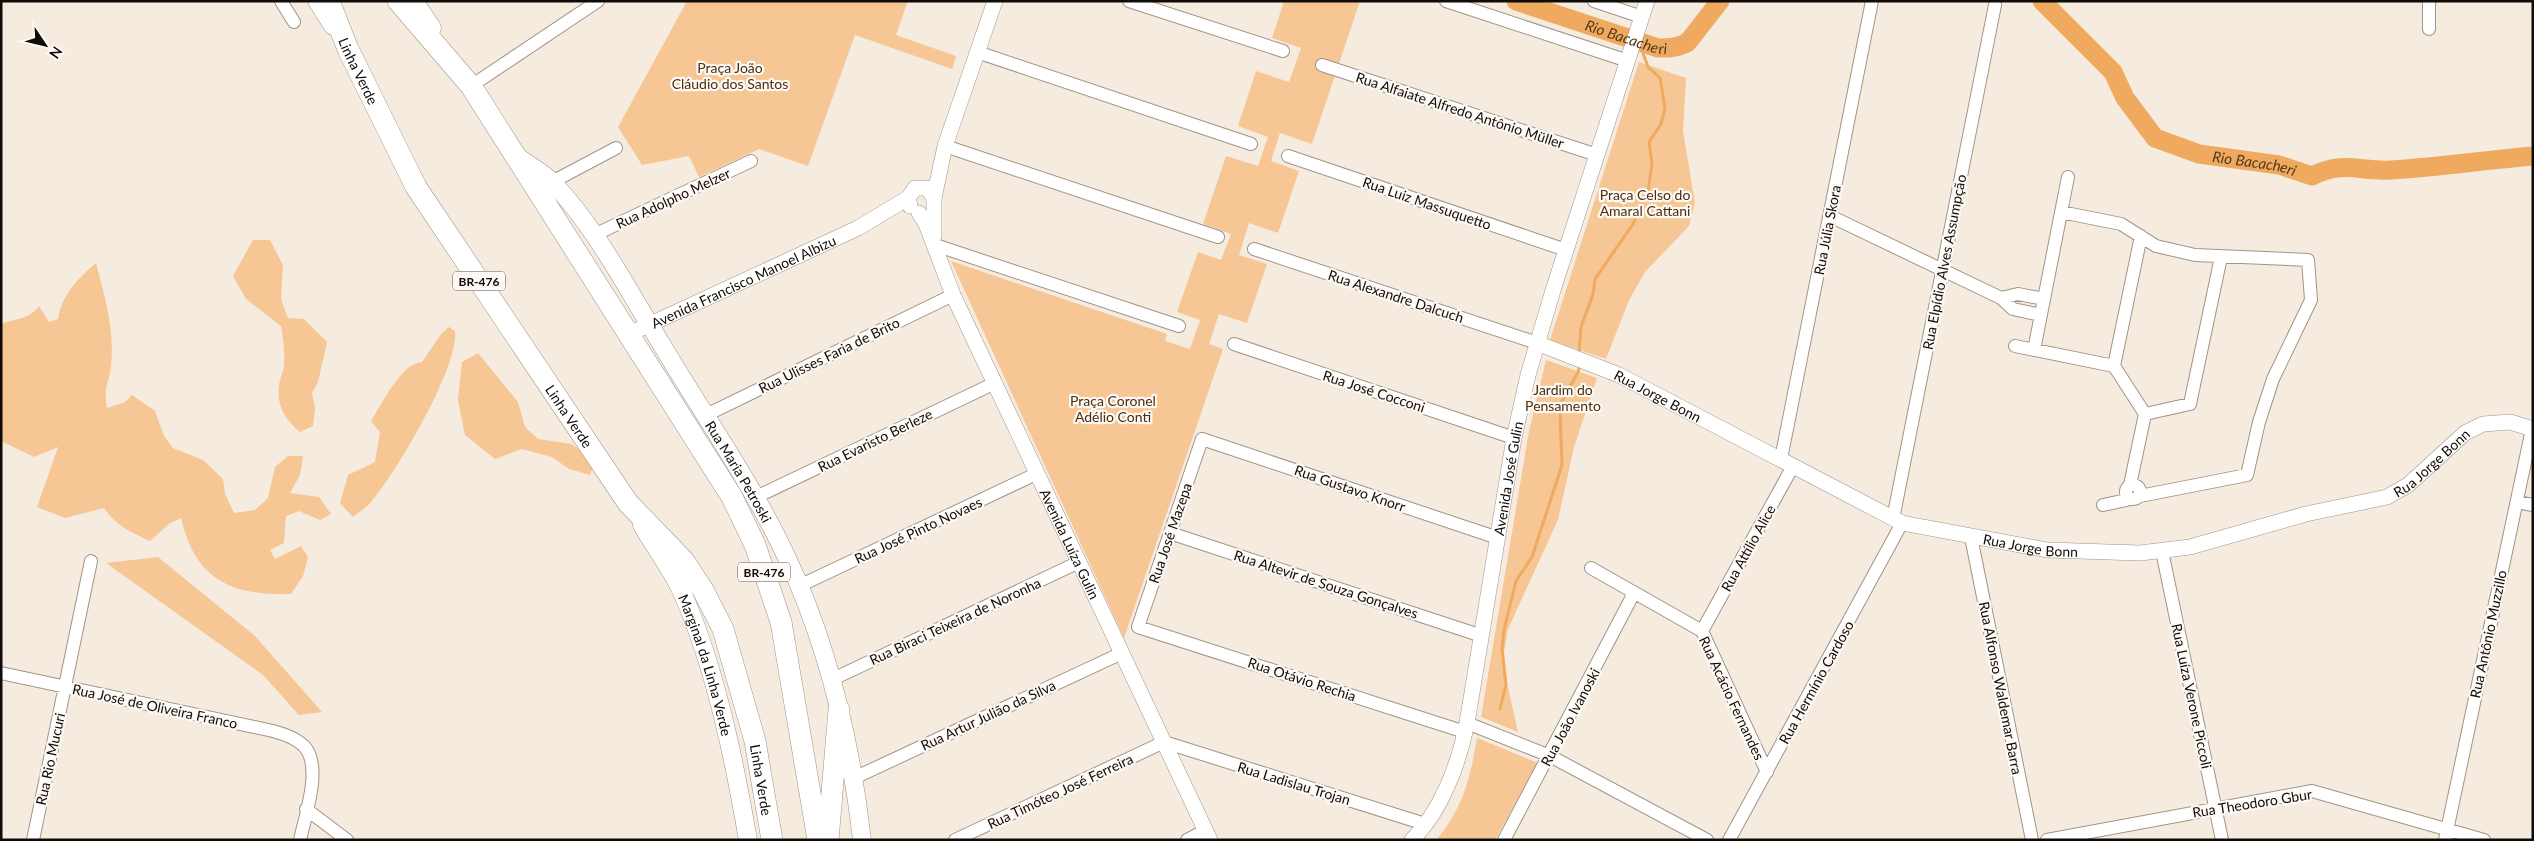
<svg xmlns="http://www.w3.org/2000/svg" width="2534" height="841" font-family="Lato,sans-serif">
	<rect width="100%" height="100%" fill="#f6ebdf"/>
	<path fill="#f6c694" d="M687 1H908L896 35 956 56 952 69 855 35 808 166 759 149 699 177 689 156 642 165 618 127Z
		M1284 1H1360L1312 144 1280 133 1271 161 1299 171 1278 233 1249 223 1239 255 1267 264 1247 323 1219 314 1209 344 1223 349 1124 638 951 261 1167 334 1165 341 1190 349 1200 320 1177 312 1198 252 1221 260 1231 234 1203 224 1226 156 1258 166 1268 137 1238 126 1256 71 1289 82 1301 48 1272 38Z
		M1639 62 1686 78 1683 131 1695 203 1689 226 1645 272 1629 300 1606 359 1550 340Z
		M253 240H270L283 265 281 299 288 318 304 319 327 342 318 382 312 393 315 408 313 426 300 432C283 418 275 403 280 380 281 375 284 370 284 365 285 351 283 339 281 326L246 299 233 276Z
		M96 263C105 297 115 331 111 366 109 385 103 386 107 408L125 402 132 395 155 411 164 436 173 448 203 460 223 479 225 494 234 513 255 510 268 498 275 467 288 456H303L300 475 290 493 319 497 331 514 320 520 299 511 286 516 284 543 270 550 275 559 301 546 308 557 303 576 291 594C232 596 195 580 181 518L170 523 150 541C132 533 115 525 104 508L65 518 37 507 58 447 34 457 1 441V324C16 318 29 320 39 306L49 322 58 319C62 295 77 279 96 263Z
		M449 327 455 331C460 365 395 475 371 502 366 508 359 512 353 517L340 503 348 475 375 462 380 432 371 421C382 404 401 363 422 362L442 333Z
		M478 353 518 402 525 427 538 439 571 444 596 460 590 475 569 469 552 457 522 449 495 459 465 435 458 400 462 362Z
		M1546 360 1597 378 1574 447 1558 520 1508 629 1504 653 1507 683 1518 732 1481 717 1529 431Z
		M158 557 255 636 322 712 299 715 263 675 106 563Z
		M1477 738 1538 763 1495 840H1439L1438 838C1464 805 1470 779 1477 738Z"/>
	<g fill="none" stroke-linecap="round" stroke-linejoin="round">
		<path stroke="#efaa5f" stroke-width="3" d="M1579 353 1581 327 1593 294 1595 279 1633 224 1648 191 1652 164 1649 142 1661 124 1665 108 1660 78 1648 67 1639 42
			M1500 709 1506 685 1502 649 1504 630 1516 581 1532 557 1562 465 1560 411 1562 401 1578 372 1580 365"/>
		<g stroke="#efaa5f" stroke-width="19">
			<path id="s1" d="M1516 1 1658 48C1669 48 1678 48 1688 42L1720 1"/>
			<path id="s2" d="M2042 1 2113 72 2125 98 2155 138 2199 154 2279 165 2312 176C2345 160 2359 172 2391 170 2438 167 2486 160 2533 156"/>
		</g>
		<defs>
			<path id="minor" d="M281 1 294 22
				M1129 1 1283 51
				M1446 1 1628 61
				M1594 1 1642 17
				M2429 1V29
				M977 52 1251 144
				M1322 65 1597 155
				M471 86 598 1
				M945 146 1218 237
				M1288 156 1566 250
				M552 182 616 148
				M2061 212 2121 224 2156 246 2195 255 2308 260 2311 300 2273 379 2259 422 2247 475 2140 496
				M1830 216 2001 298 2013 309 2041 315
				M594 235 751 161
				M935 245 1179 326
				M1254 249 1537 343
				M2001 298 2018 294 2044 299
				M1234 344 1514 438
				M2015 346 2114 366 2145 414 2130 485
				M2034 350 2068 177
				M2114 366 2141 236
				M2145 414 2190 404 2221 257
				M704 416 953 295
				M1781 459 1872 1
				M2126 492a7 7 0 1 1 14 0a7 7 0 1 1-14 0Z
				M756 497 995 383
				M2517 502 2533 505
				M2103 505 2131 499
				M1893 519 1995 5
				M1170 533 1482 636
				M1971 537 2032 840
				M2162 551 2222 840
				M1591 568 1702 631 1767 772
				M799 586 1038 473
				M1702 631 1793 466
				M1 673 273 731C284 734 296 738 304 746 323 766 305 816 300 840
				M831 680 1079 562
				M1467 723 1550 756 1707 840
				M1465 732 1138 627 1202 439 1498 538
				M854 778 1122 653
				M306 809 347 840
				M33 840 91 561
				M955 840 1164 742 1425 824
				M1187 840 1206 830
				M1504 840 1634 593
				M1729 840 1902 523
				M2047 840 2312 791 2484 840
				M2445 840 2532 429"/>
			<g id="tertiary">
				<path d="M910 206 908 198 915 188H927L934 198"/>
				<path id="s3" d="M919 213 926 224 953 295 1210 840"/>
				<path d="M934 236V198L945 146 995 1"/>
				<path id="s4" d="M629 334 858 228 908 198"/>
				<path id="s5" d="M1537 343 1619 375 1902 523 2047 550 2140 553 2190 547 2306 514 2387 497 2408 485 2465 433 2483 424 2510 422 2533 429"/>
				<path id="s6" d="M1412 840C1442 810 1459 763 1467 723L1514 438 1528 375 1554 287 1647 1"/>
			</g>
			<g id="secondary">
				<path d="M317 1 333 26"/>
				<path d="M414 1 432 28"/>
				<path id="s7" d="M519 158C530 166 544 173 553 183 598 230 628 291 662 345 704 416 752 483 787 558 828 645 851 744 862 840"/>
				<path id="s8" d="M642 525C654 546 670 567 681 590 715 665 734 759 748 840"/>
			</g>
			<g id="trunk">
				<path id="s9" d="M329 1 348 49 416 187 628 503 684 561 703 590 723 629 755 741 772 840"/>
				<path d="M398 1 471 86 732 497 755 545 781 622 818 840"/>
				<path d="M828 840 839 710"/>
			</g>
		</defs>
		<use href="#minor" stroke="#9f9489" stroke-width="14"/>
		<use href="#tertiary" stroke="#9f9489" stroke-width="16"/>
		<use href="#secondary" stroke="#9f9489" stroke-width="19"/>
		<use href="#trunk" stroke="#9f9489" stroke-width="22"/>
		<use href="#minor" stroke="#fff" stroke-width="12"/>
		<use href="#tertiary" stroke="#fff" stroke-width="15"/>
		<use href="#secondary" stroke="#fff" stroke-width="18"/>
		<use href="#trunk" stroke="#fff" stroke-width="21"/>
	</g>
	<g text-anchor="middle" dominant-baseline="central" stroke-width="4.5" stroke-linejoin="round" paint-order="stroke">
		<g fill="#fef9f5" stroke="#57524f" stroke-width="1">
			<rect x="453" y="271.5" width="52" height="19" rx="4"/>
			<rect x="738" y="562.5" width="52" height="19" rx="4"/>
		</g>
		<g font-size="12" font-weight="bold" fill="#0f0b08">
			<text x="479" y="281">BR-476</text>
			<text x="764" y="572">BR-476</text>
		</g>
		<g font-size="14" fill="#4a2e0d" stroke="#fef9f5">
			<text x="730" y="67">Praça João<tspan x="730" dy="16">Cláudio dos Santos</tspan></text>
			<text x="1645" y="194">Praça Celso do<tspan x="1645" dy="16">Amaral Cattani</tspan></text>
			<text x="1563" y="389">Jardim do<tspan x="1563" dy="16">Pensamento</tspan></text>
			<text x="1113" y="400">Praça Coronel<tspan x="1113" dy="16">Adélio Conti</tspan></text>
		</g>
		<g font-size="14" fill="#0f0b08" stroke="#fef9f5">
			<text stroke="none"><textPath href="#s9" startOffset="76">Linha Verde</textPath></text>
			<text transform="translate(1460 110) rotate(18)">Rua Alfaiate Alfredo Antônio Müller</text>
			<text transform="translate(673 198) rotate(-25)">Rua Adolpho Melzer</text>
			<text transform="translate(1427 203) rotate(19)">Rua Luiz Massuquetto</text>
			<text transform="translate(1827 230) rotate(-79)">Rua Júlia Skora</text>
			<text transform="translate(1944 262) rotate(-79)">Rua Elpídio Alves Assumpção</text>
			<text stroke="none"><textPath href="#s4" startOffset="126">Avenida Francisco Manoel Albizu</textPath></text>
			<text transform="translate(1396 296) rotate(18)">Rua Alexandre Dalcuch</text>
			<text transform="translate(829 355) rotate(-26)">Rua Ulisses Faria de Brito</text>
			<text transform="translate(1374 391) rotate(18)">Rua José Cocconi</text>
			<text stroke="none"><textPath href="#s5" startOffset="132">Rua Jorge Bonn</textPath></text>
			<text stroke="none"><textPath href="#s9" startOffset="481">Linha Verde</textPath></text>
			<text transform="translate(875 440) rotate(-26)">Rua Evaristo Berleze</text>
			<text stroke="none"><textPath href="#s5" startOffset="958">Rua Jorge Bonn</textPath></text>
			<text stroke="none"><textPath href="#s7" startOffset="386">Rua Maria Petroski</textPath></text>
			<text stroke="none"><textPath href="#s6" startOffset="379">Avenida José Gulin</textPath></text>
			<text transform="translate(1350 488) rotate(19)">Rua Gustavo Knorr</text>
			<text transform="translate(918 530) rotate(-25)">Rua José Pinto Novaes</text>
			<text transform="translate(1170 533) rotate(-71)">Rua José Mazepa</text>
			<text stroke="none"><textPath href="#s3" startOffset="364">Avenida Luíza Gulin</textPath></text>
			<text stroke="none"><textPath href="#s5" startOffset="538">Rua Jorge Bonn</textPath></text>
			<text transform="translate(1748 548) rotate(-61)">Rua Attílio Alice</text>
			<text transform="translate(1326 584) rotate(18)">Rua Altevir de Souza Gonçalves</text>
			<text transform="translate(955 621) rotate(-25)">Rua Biraci Teixeira de Noronha</text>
			<text transform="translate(2488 634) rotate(-78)">Rua Antônio Muzzillo</text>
			<text stroke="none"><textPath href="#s8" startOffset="155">Marginal da Linha Verde</textPath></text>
			<text transform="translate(1302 679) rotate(18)">Rua Otávio Rechia</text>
			<text transform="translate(1816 682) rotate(-61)">Rua Hermínio Cardoso</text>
			<text transform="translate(2001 688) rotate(79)">Rua Alfonso Waldemar Barra</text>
			<text transform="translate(2192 696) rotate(78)">Rua Luíza Verone Piccoli</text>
			<text transform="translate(1732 698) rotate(65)">Rua Acácio Fernandes</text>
			<text transform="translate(155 706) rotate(12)">Rua José de Oliveira Franco</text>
			<text transform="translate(988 715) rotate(-25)">Rua Artur Julião da Silva</text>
			<text transform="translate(1570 717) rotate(-62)">Rua João Ivanoski</text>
			<text transform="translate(50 759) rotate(-78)">Rua Rio Mucuri</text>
			<text stroke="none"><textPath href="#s9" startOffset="901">Linha Verde</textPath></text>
			<text transform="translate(1294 783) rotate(17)">Rua Ladislau Trojan</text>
			<text transform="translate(1060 791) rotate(-25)">Rua Timóteo José Ferreira</text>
			<text transform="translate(2252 803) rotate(-9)">Rua Theodoro Gbur</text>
		</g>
		<g font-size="15" font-style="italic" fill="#553919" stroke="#fef9f5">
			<text stroke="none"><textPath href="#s1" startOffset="116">Rio Bacacheri</textPath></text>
			<text stroke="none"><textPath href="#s2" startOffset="282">Rio Bacacheri</textPath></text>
		</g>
	</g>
	<rect width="2534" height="841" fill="none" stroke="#0f0b08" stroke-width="5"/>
	<g transform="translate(45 45) rotate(125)" stroke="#fef9f5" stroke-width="4" paint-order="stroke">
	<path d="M0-4L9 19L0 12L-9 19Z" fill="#0f0b08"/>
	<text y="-8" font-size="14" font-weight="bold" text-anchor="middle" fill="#0f0b08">N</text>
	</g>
</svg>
